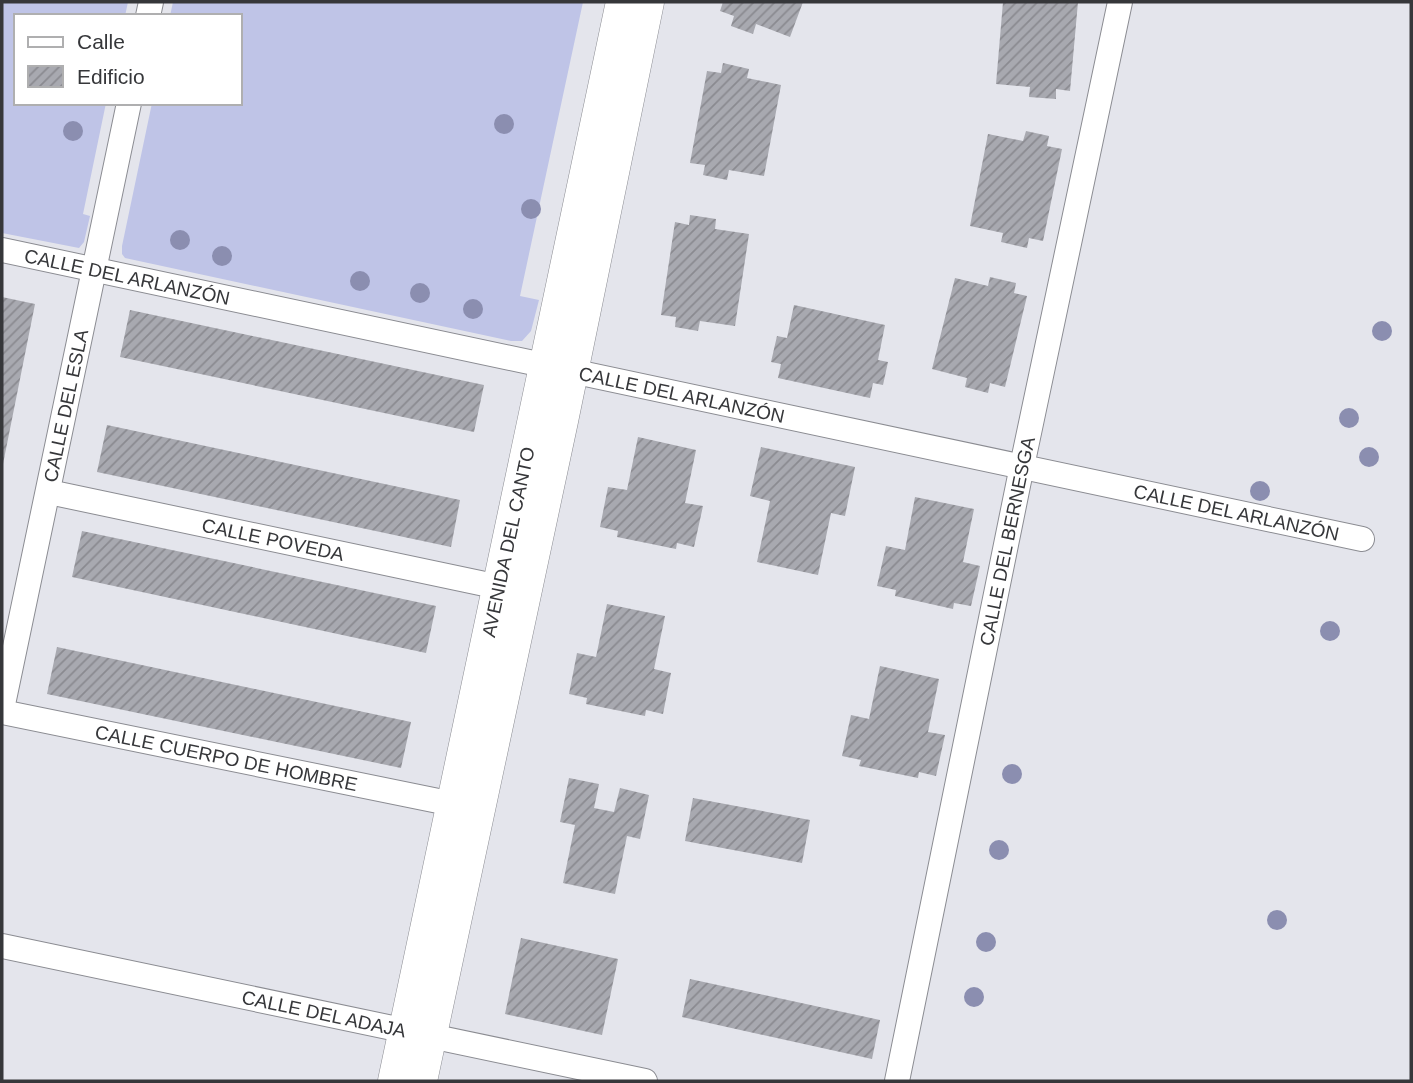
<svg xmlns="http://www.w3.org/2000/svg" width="1413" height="1083" font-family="Arial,sans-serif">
	<defs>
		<pattern id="building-hatch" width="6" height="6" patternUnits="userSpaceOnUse" patternTransform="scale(1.75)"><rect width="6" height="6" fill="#a8a9b0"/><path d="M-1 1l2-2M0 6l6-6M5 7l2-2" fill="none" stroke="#8a8a90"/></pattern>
	</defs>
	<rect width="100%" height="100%" fill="#e4e5ec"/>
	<path fill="#bfc4e7" d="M2 2H128L125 16H16V103H106L83 214 90 216 84 242 79 248 2 233Z
		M173 2H583L520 296 539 300 531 331 522 341H511L125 258 122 254V246L152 103H240V16H170Z"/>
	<path fill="url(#building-hatch)" d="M723 2H803L790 37 756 24 753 34 731 26 734 16 720 11Z
		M1003 2H1078L1070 91 1056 89V99L1029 97 1030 87 996 84Z
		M723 63 749 69 747 78 781 85 764 176 729 170 727 180 703 175 705 165 690 163 707 71 721 73Z
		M1026 131 1049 136 1047 146 1062 149 1043 241 1029 238 1027 248 1001 242 1003 233 970 226 988 134 1023 141Z
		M690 215 716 219 715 229 749 234 735 326 700 321 698 331 675 327 676 317 661 315 675 222 689 225Z
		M990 277 1016 283 1014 293 1027 296 1005 387 990 383 988 393 965 387 967 378 932 369 955 278 988 286Z
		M2 297 35 304 3 464H2Z
		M794 305 885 325 878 360 888 362 883 385 873 383 870 398 778 378 781 364 771 362 777 336 787 338Z
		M130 310 484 385 474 432 120 357Z
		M107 425 460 500 451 547 97 472Z
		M638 437 696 450 685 503 703 506 694 547 677 543 676 549 617 537 618 531 600 527 608 487 627 490Z
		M761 447 855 467 845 516 831 513 818 575 757 562 770 501 750 496Z
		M915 497 974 509 963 562 980 566 971 606 954 603 953 609 895 596 896 590 877 586 886 546 905 550Z
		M82 531 436 606 426 653 72 577Z
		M607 604 665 616 654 669 671 673 663 714 646 710 645 716 586 704 587 698 569 694 577 653 596 657Z
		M57 647 411 722 401 768 47 694Z
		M880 666 939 679 928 732 945 735 936 776 919 772 918 778 859 766 861 760 842 756 851 715 869 719Z
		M569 778 599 784 594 808 614 812 620 788 649 795 640 839 627 836 615 894 563 883 575 825 560 822Z
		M693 798 810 820 802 863 685 841Z
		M521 938 618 959 602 1035 505 1014Z
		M690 979 880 1020 872 1059 682 1017Z"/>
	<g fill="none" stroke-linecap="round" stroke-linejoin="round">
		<defs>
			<g id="minor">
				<path d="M148 16 151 2"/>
				<path id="s1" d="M2 250 1362 539"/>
				<path id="s2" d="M49 492 499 587"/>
				<path id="s3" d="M2 709 129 103"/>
				<path id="s4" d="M2 712 453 804"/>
				<path id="s5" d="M2 946 645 1081"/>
				<path id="s6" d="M897 1081 1022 466 1120 2"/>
			</g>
			<g id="major">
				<path id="s7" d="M394 1081 622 2"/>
				<path d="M421 1081 562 421 648 2"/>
			</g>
		</defs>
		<use href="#minor" stroke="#8b8c92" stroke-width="26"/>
		<use href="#major" stroke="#8b8c92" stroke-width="33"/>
		<use href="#minor" stroke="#fff" stroke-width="24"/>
		<use href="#major" stroke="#fff" stroke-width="32"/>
	</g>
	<g fill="#8b8eb0">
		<circle cx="504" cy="124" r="10"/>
		<circle cx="73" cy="131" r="10"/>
		<circle cx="531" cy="209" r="10"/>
		<circle cx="180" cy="240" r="10"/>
		<circle cx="222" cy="256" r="10"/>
		<circle cx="360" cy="281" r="10"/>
		<circle cx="420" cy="293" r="10"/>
		<circle cx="473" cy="309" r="10"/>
		<circle cx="1382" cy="331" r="10"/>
		<circle cx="1349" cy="418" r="10"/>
		<circle cx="1369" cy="457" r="10"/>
		<circle cx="1260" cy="491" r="10"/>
		<circle cx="1330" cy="631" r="10"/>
		<circle cx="1012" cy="774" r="10"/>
		<circle cx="999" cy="850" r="10"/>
		<circle cx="1277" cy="920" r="10"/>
		<circle cx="986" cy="942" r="10"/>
		<circle cx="974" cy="997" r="10"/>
	</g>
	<g text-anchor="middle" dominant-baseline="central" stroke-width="7" stroke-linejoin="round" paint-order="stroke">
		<g font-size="19" fill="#36373a" stroke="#fff">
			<text stroke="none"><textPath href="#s1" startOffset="128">CALLE DEL ARLANZÓN</textPath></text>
			<text stroke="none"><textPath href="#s1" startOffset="695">CALLE DEL ARLANZÓN</textPath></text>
			<text stroke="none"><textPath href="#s3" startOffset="310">CALLE DEL ESLA</textPath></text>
			<text stroke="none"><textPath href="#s1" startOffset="1262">CALLE DEL ARLANZÓN</textPath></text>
			<text stroke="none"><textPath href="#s2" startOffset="229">CALLE POVEDA</textPath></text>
			<text stroke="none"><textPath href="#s6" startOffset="551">CALLE DEL BERNESGA</textPath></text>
			<text stroke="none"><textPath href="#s7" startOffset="551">AVENIDA DEL CANTO</textPath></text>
			<text stroke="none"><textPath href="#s4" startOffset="229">CALLE CUERPO DE HOMBRE</textPath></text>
			<text stroke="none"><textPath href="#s5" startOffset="329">CALLE DEL ADAJA</textPath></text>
		</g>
	</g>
	<rect width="1413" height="1083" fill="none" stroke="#36373a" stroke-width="7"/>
	<rect x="14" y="14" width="228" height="91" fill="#ffffff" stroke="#afafb0" stroke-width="2"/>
	<rect x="28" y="37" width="35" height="10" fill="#ffffff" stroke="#afafb0" stroke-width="2"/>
	<text x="77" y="49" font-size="21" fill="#36373a">Calle</text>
	<rect x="28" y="66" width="35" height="21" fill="url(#building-hatch)" stroke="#afafb0" stroke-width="2"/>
	<text x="77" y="84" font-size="21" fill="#36373a">Edificio</text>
</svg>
